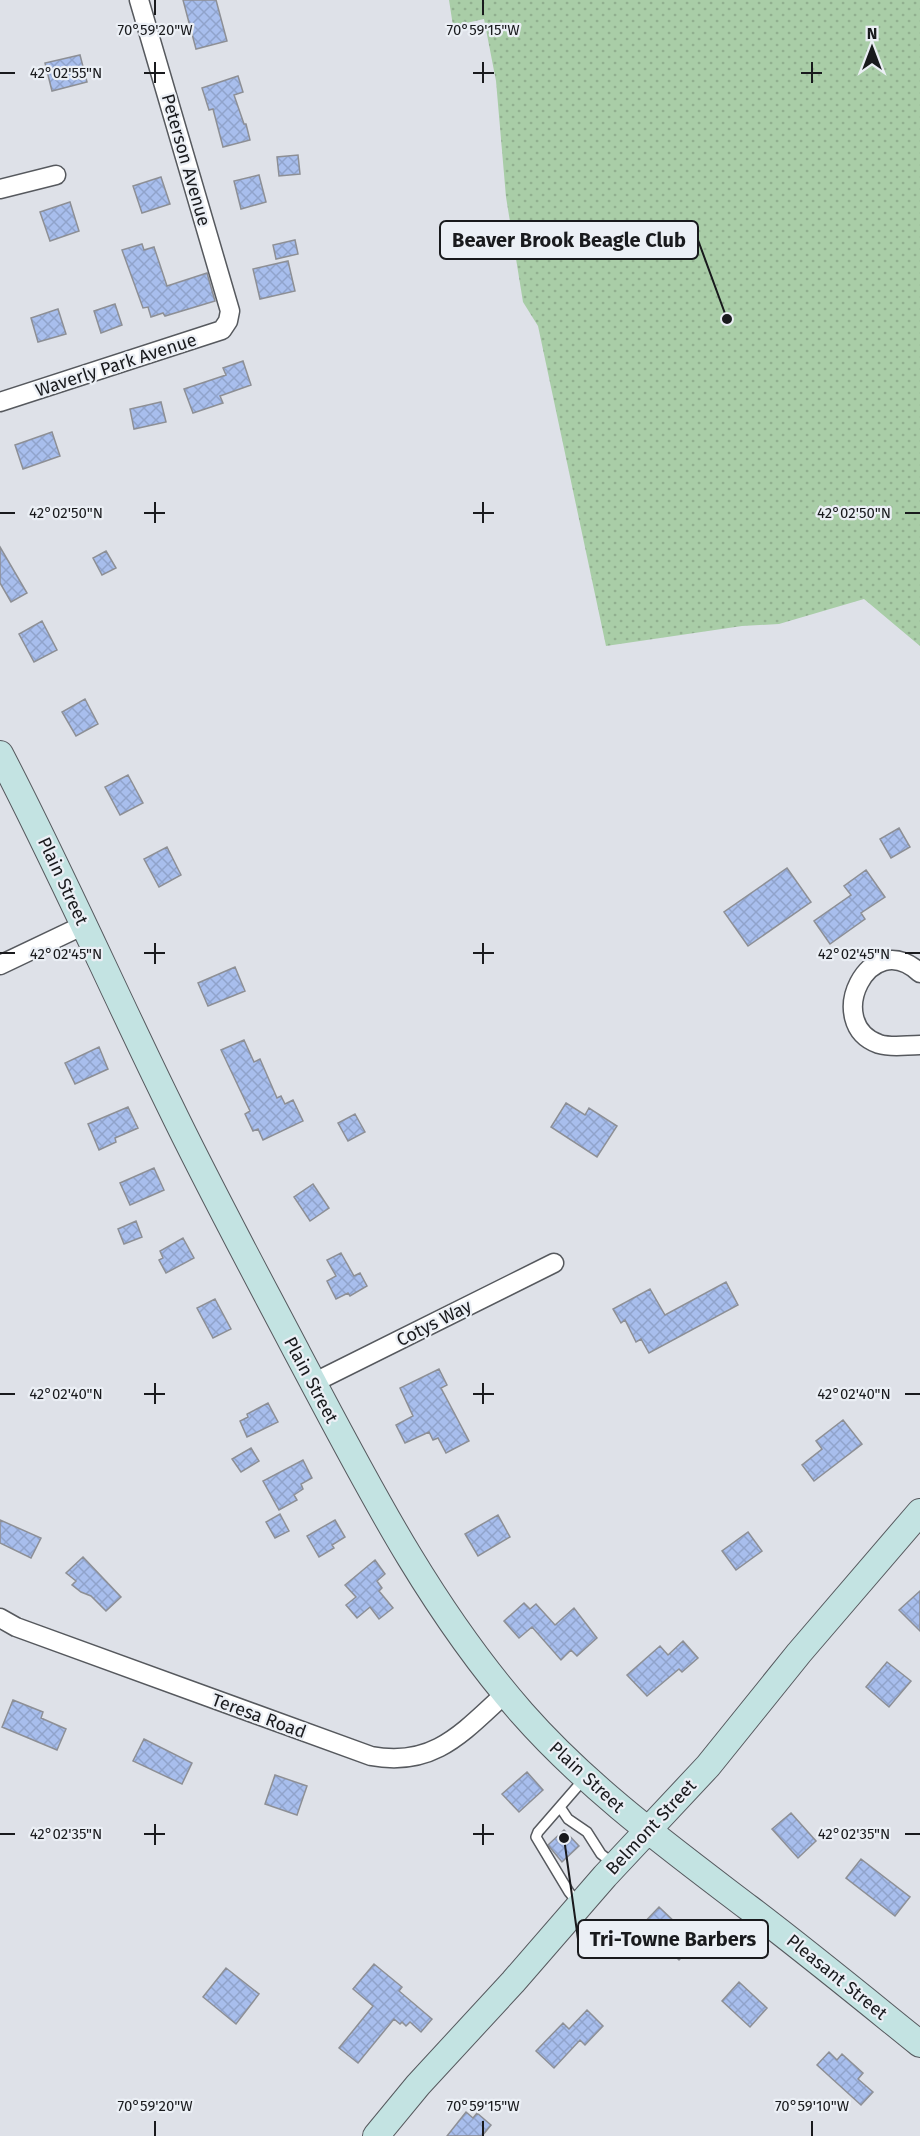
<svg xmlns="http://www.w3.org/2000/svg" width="920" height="2136" font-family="'Fira Sans',sans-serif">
	<defs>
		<pattern id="park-dots" width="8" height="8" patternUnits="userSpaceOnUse" patternTransform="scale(1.5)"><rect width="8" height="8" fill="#a9cda7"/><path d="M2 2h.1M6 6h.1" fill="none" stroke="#91af8f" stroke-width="1.8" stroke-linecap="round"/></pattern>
		<pattern id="building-cross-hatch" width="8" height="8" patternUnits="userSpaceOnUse" patternTransform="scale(1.5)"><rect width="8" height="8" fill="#a8beed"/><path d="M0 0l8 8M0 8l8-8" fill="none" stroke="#90a3cb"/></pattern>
	</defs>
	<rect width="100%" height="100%" fill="#dee1e8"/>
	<path fill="url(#park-dots)" d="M449 0H920V646L864 599 779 624 742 626 606 646 538 326 523 302 506 197 496 81 484 19 453 26Z"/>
	<path fill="url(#building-cross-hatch)" stroke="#8d8f95" stroke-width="1.5" d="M183 0H216L227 41 196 49Z
		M80 55 87 82 52 91 45 63Z
		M238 76 243 92 234 95 244 124H246L250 140 223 147 213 109 209 110 202 88Z
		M298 155 300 174 279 176 277 157Z
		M259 175 266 202 241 209 234 181Z
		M161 177 170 204 142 213 133 186Z
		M70 202 79 231 50 241 40 212Z
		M295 240 298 254 276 259 273 245Z
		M142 244 144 250 154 247 167 286 207 273 215 301 165 316 163 313 151 317 148 307 143 308 122 250Z
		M288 261 295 291 260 299 253 269Z
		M115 304 122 325 101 333 94 311Z
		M58 309 66 334 38 342 31 318Z
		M243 361 251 385 220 396 223 403 193 413 184 389 226 375 223 368Z
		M161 402 166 422 134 429 130 409Z
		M52 432 60 456 23 469 15 445Z
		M0 547 27 593 11 602 0 583Z
		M106 551 116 568 102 575 93 558Z
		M42 621 57 650 34 662 19 634Z
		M85 699 98 724 76 736 62 712Z
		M128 775 143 803 120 815 105 787Z
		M899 828 910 847 891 858 880 839Z
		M167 847 181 875 159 887 144 859Z
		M787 868 811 902 748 946 724 912Z
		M866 870 885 897 861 913 865 919 830 944 814 921 851 895 844 886Z
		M235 967 245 991 208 1006 198 983Z
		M244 1040 254 1062 260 1059 277 1098 281 1096 285 1104 293 1100 303 1121 263 1140 258 1129 253 1131 245 1114 250 1111 221 1050Z
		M99 1047 108 1069 75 1084 65 1063Z
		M566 1103 585 1115 589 1108 617 1126 597 1157 551 1127Z
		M128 1107 138 1128 115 1138 116 1142 99 1150 88 1124Z
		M355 1114 365 1132 348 1141 338 1123Z
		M154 1168 164 1190 130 1205 120 1183Z
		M313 1184 329 1208 310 1221 294 1197Z
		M136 1221 142 1237 124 1244 118 1229Z
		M183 1238 194 1258 166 1273 159 1260 163 1258 160 1251Z
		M341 1253 354 1276 360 1273 367 1286 350 1296 348 1293 336 1299 327 1281 336 1276 327 1260Z
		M726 1282 738 1305 649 1353 641 1339 636 1342 625 1320 621 1323 613 1309 650 1289 665 1315Z
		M215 1299 231 1329 213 1338 197 1308Z
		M439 1369 447 1385 441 1388 469 1441 446 1453 438 1438 433 1440 429 1432 405 1443 396 1425 413 1416 400 1388Z
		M268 1403 278 1422 247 1437 240 1421 248 1417 247 1414Z
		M843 1420 862 1444 814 1481 802 1465 822 1449 816 1441Z
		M251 1448 259 1461 241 1472 232 1459Z
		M303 1460 312 1478 301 1484 303 1489 294 1495 297 1500 279 1510 263 1481Z
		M280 1514 289 1531 275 1538 266 1522Z
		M498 1515 510 1537 478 1556 465 1534Z
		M0 1520 41 1538 31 1558 0 1543Z
		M335 1520 345 1537 332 1545 334 1548 319 1557 307 1536Z
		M748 1532 762 1551 736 1570 722 1551Z
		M83 1557 121 1597 106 1611 91 1596 81 1592 72 1585 76 1581 66 1573Z
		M375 1560 385 1574 377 1581 382 1588 379 1591 393 1608 379 1619 370 1607 357 1618 346 1605 356 1597 345 1585Z
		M920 1591V1631L899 1610Z
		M524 1603 530 1609 536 1604 555 1625 574 1608 597 1638 577 1656 571 1650 561 1660 532 1627 519 1638 504 1621Z
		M683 1641 698 1658 682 1672 679 1669 647 1696 627 1675 660 1646 668 1655Z
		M887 1662 911 1681 889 1707 866 1687Z
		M13 1700 43 1712 41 1718 66 1729 57 1750 2 1727Z
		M144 1739 192 1763 182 1784 133 1761Z
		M527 1772 543 1790 519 1812 502 1794Z
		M275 1775 307 1786 297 1815 265 1804Z
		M791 1813 816 1841 798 1858 772 1829Z
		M564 1830 579 1846 562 1862 548 1845Z
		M861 1859 910 1897 895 1916 846 1878Z
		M659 1907 696 1942 679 1960 653 1935 649 1939 639 1928Z
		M374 1964 402 1987 399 1991 432 2019 421 2032 410 2022 406 2026 402 2022 400 2024 394 2019 358 2063 339 2048 373 2006 353 1989Z
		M226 1968 259 1994 236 2024 203 1997Z
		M739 1982 767 2008 750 2027 722 2001Z
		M587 2010 603 2026 585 2045 580 2040 554 2068 536 2051 563 2023 569 2029Z
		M829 2052 837 2060 842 2054 863 2073 858 2079 873 2092 861 2105 817 2065Z
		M466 2112 473 2118 477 2113 491 2125 482 2136H447Z"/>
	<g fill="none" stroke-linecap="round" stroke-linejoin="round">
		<defs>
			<path id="lane" d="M560 1807 568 1819 587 1832 601 1854 615 1865
				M578 1903 569 1892 536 1837 538 1832 584 1779"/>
			<path id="street" d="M0 189 56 175
				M0 402 222 330 228 321 230 311 139 0
				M0 965 84 925
				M920 1045C906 1045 892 1048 879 1044 822 1024 869 925 920 973
				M313 1383 554 1263
				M0 1618 16 1627 371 1756C434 1768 463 1732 506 1693"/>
			<path id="secondary" d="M0 754C60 869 112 988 169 1104 210 1189 255 1272 299 1356 365 1480 428 1606 522 1713 588 1788 669 1847 749 1908 807 1952 863 1998 920 2044
				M376 2136 418 2085 513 1982 605 1876 708 1766 799 1653 920 1512"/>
		</defs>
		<use href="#lane" stroke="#56595e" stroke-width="12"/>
		<use href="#street" stroke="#56595e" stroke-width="21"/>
		<use href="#secondary" stroke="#56595e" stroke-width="28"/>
		<use href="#lane" stroke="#fff" stroke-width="9"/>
		<use href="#street" stroke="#fff" stroke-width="18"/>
		<use href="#secondary" stroke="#c3e3e2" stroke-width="26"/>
	</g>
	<path fill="none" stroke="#191a1d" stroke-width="2" d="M155 0V15M483 0V15M155 62V83M483 62V83M812 62V83M0 73H15M144 73H165M473 73H494M801 73H822M155 502V523M483 502V523M0 513H15M144 513H165M473 513H494M905 513H920M155 943V964M483 943V964M0 953H15M144 953H165M473 953H494M905 953H920M155 1383V1404M483 1383V1404M0 1394H15M144 1394H165M473 1394H494M905 1394H920M155 1824V1845M483 1824V1845M0 1834H15M144 1834H165M473 1834H494M905 1834H920M155 2121V2136M483 2121V2136M812 2121V2136"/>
	<g text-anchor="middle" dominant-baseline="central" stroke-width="4.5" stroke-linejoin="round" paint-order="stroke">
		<g font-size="18" fill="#191a1d" stroke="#ebeff5">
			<text transform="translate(186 160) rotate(74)">Peterson Avenue</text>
			<text transform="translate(116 365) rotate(-18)">Waverly Park Avenue</text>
			<text transform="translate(63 881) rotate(65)">Plain Street</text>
			<text transform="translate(434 1323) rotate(-27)">Cotys Way</text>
			<text transform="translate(311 1380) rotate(62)">Plain Street</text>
			<text transform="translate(259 1716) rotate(20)">Teresa Road</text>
			<text transform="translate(587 1777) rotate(43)">Plain Street</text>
			<text transform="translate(651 1827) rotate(-47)">Belmont Street</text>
			<text transform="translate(837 1977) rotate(39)">Pleasant Street</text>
		</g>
	</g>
	<g font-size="15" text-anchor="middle" fill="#191a1d" stroke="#ebeff5" stroke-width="4.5" stroke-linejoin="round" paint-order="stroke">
		<text x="155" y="35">70°59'20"W</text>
		<text x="483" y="35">70°59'15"W</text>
		<text x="66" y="78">42°02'55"N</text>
		<text x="66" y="518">42°02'50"N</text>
		<text x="854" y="518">42°02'50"N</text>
		<text x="66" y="959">42°02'45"N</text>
		<text x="854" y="959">42°02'45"N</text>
		<text x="66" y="1399">42°02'40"N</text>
		<text x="854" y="1399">42°02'40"N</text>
		<text x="66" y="1839">42°02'35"N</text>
		<text x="854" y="1839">42°02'35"N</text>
		<text x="155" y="2111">70°59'20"W</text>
		<text x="483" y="2111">70°59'15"W</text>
		<text x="812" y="2111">70°59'10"W</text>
	</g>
	<path fill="none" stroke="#191a1d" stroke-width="2" d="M727 319L698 240M564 1838L578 1939"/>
	<g fill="#191a1d" stroke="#ebeff5" stroke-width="2">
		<circle cx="727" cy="319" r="6"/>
		<circle cx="564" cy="1838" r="6"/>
	</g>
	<g fill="#ebeff5" stroke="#191a1d" stroke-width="2">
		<rect x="440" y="221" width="258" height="38" rx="6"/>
		<rect x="578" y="1920" width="190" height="38" rx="6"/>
	</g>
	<g font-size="20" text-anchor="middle" font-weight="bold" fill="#191a1d">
		<text x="569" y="247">Beaver Brook Beagle Club</text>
		<text x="673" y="1946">Tri-Towne Barbers</text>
	</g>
	<g transform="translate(872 48)" stroke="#ebeff5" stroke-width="4.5" paint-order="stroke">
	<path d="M0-4.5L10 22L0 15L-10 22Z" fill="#191a1d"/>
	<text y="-9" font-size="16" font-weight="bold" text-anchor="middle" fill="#191a1d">N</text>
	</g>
</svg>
